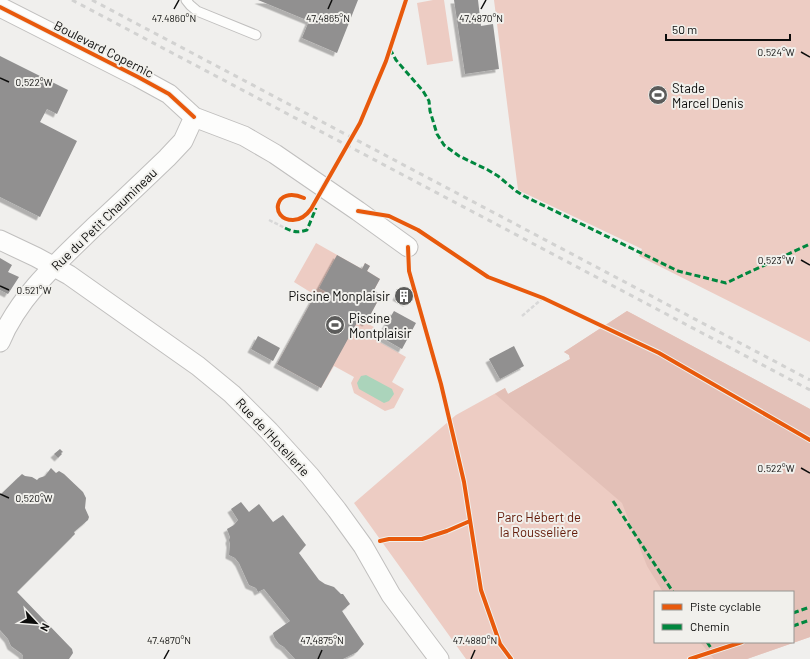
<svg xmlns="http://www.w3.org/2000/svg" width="810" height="659" font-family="Barlow,sans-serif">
	<defs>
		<filter id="shadow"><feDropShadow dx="-3.5" dy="3.5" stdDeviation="0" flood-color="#0004"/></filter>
	</defs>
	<rect width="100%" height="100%" fill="#f0efed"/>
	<path fill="#edccc3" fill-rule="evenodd" d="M433 0H444L453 61 427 65 417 3Z
		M494 0H810V342L639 256 642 249 518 190Z
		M316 243 362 269 365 263 370 266 367 271 380 279 374 290 381 295 366 323 374 327 369 336 406 357 392 382 404 389 394 408 385 411 354 393 351 383 354 377 334 366 321 388 277 364 315 295 294 282Z
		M627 311 810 409V637L747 659H466L354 503 456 415 505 388 508 394 570 359 569 355 564 352ZM655 592H793V642H655Z"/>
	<path fill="#e3c0b7" d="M627 311 810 409V637L747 659H714L700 642H793V592H663L647 566 622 503 495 394 505 388 508 394 570 359 569 355 564 352Z"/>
	<path fill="#abd4bb" d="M366 375 392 389 394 394 389 401 384 403 359 389 357 383 361 376Z"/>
	<path fill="#919090" filter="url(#shadow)" d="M258 0H358L337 53 302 38 309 21Z
		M454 0H478L481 26 493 24 499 69 465 74Z
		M0 56 68 90 57 114 47 109 40 122 77 141 40 217 0 197Z
		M337 255 362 269 365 263 370 266 367 271 380 279 374 290 381 295 366 323 359 319 321 388 277 364 315 295 326 301 330 294 319 288Z
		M0 258 12 265 8 272 19 277 8 294 0 290Z
		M400 289 412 296 407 303 396 297Z
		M394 311 416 323 402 349 379 336Z
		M258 336 280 348 273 361 251 349Z
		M514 346 524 366 500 379 489 359Z
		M60 449 63 452 61 453 62 454 58 458 54 454Z
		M51 468 56 473 59 471 64 474 83 492 86 498 85 508 89 517 88 520 74 532 75 534 17 592 72 649 73 653 69 659H23V656L22 654 11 646 8 639 0 630V495L22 474 25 476 32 477 37 480 39 478 45 476Z
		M241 502 249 512 259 504 273 522 283 515 306 545 299 553 319 580 325 584 334 587 341 594H343L350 604 342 611 364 644 357 652 343 659H295L284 647 279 644 276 640 274 637 273 633 290 621 264 589 258 592 256 588 249 585 239 563 235 558 229 555 230 544 229 540 230 537 227 529 234 525 238 520 231 509Z"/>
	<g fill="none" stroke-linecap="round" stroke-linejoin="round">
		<defs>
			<path id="service" d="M186 0 190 5 197 11 256 35"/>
			<path id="minor" d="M0 7 138 77 169 94 194 117 244 136 275 154 358 211 408 247
				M0 240 36 257 69 275 198 366 232 394 269 431 310 476 337 510 363 546 391 595 439 659
				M0 342C19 296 59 261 94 227 119 204 143 181 167 158L183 141 194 117"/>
		</defs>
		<use href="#service" stroke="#c0bfbe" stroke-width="11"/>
		<use href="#minor" stroke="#c0bfbe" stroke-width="21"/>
		<path stroke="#d8d8d8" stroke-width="2.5" stroke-dasharray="4 2" stroke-linecap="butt" d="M386 61 406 0
			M269 220 285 228
			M522 316 543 298"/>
		<use href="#service" stroke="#fdfdfc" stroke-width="9"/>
		<use href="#minor" stroke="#fdfdfc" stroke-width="19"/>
		<path stroke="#d2d2d1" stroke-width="3" stroke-dasharray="5 5" stroke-linecap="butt" d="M72 0 810 390
			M92 0 810 380"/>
		<path stroke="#d8d8d8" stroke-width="2.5" stroke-dasharray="4 2" stroke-linecap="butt" d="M311 209 360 123 386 61"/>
		<path stroke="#00873e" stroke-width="3" stroke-dasharray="6 3" stroke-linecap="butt" d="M390 49 396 60 423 91 429 101 430 111 437 134 444 145 459 156 488 170 498 176 516 191 524 196 678 271 726 283 810 244
			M285 228C294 232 297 233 307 230L316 208
			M613 501 673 592
			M793 613 810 607
			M793 626 810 620
			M707 642 713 651"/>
		<defs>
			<path id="cycleway" d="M0 7 138 77 169 94 194 117
				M304 198C274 185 269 220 293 220 301 220 306 216 311 209L360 123 386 61 406 0
				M358 211 389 216 418 230 488 277 543 298 659 353 810 440
				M408 247 409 271 441 384 464 482 481 590 500 644 511 659
				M380 541 389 539H422L447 531 470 521
				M690 659 742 642"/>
		</defs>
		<use href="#cycleway" stroke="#f1f0ec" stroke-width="6"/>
		<use href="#cycleway" stroke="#e8590c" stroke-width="4"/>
	</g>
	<path fill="none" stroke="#0d0d0c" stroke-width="1.5" d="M174 9 179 0M328 9 332 0M481 9 486 0M801 52 810 57M0 78 9 82M801 260 810 265M0 286 9 290M801 468 810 473M0 494 9 498M164 659 169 650M318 659 322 650M471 659 475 650"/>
	<defs>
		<symbol id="stadium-disc" viewBox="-11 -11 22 22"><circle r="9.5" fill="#5c5c5b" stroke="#f1f0ec"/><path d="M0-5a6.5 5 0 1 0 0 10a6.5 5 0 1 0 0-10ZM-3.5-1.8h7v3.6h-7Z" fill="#fff"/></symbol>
		<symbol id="building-disc" viewBox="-11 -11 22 22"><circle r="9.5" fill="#5c5c5b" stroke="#f1f0ec"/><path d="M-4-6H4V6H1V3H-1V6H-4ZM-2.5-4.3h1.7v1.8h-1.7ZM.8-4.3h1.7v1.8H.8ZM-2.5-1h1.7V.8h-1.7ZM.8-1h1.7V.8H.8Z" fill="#fff"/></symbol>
	</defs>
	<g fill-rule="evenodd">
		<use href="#stadium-disc" x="647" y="84" width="22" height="22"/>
		<use href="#building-disc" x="393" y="285" width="22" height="22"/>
		<use href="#stadium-disc" x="324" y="314" width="22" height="22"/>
	</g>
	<g text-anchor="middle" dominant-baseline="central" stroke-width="4" stroke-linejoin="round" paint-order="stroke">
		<g font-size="13" fill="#0d0d0c" stroke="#f1f0ec">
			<text transform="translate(104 49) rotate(27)">Boulevard Copernic</text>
			<text transform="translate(104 219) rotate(-44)">Rue du Petit Chaumineau</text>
			<text transform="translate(273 437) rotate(47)">Rue de l'Hotellerie</text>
		</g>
		<g font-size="13" fill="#0d0d0c" stroke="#f1f0ec" text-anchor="start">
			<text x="672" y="88">Stade<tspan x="672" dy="15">Marcel Denis</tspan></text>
			<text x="390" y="296" text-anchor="end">Piscine Monplaisir</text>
			<text x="349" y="318">Piscine<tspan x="349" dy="15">Montplaisir</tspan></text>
		</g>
		<g font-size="13" fill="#621907" stroke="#f1f0ec">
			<text x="539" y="517">Parc Hébert de<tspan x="539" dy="15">la Rousselière</tspan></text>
		</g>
	</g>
	<g font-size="10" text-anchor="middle" fill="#0d0d0c" stroke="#f1f0ec" stroke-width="4" stroke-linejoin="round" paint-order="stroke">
		<text x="174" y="22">47.4860°N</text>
		<text x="328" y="22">47.4865°N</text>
		<text x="481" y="22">47.4870°N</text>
		<text x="776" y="56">0.524°W</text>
		<text x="34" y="86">0.522°W</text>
		<text x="776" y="264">0.523°W</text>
		<text x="34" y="294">0.521°W</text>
		<text x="776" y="472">0.522°W</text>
		<text x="34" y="502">0.520°W</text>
		<text x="169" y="644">47.4870°N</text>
		<text x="322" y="644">47.4875°N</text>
		<text x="475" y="644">47.4880°N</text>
	</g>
	<rect x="654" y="591" width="140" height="52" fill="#f1f0ec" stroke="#969592"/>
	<rect x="662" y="604" width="20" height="6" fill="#e8590c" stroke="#969592"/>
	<text x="690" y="611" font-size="12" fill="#0d0d0c">Piste cyclable</text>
	<rect x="662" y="624" width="20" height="6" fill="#00873e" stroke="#969592"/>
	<text x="690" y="631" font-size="12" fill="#0d0d0c">Chemin</text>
	<g transform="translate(36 623) rotate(116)" stroke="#f1f0ec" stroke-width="3" paint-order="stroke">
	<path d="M0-3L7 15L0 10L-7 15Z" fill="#0d0d0c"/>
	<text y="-6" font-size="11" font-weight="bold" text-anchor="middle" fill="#0d0d0c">N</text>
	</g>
	<path d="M666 34v6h124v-6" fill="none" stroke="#0d0d0c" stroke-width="2"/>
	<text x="672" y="34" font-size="12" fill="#0d0d0c" stroke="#f1f0ec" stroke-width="3" paint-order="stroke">50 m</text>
</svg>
